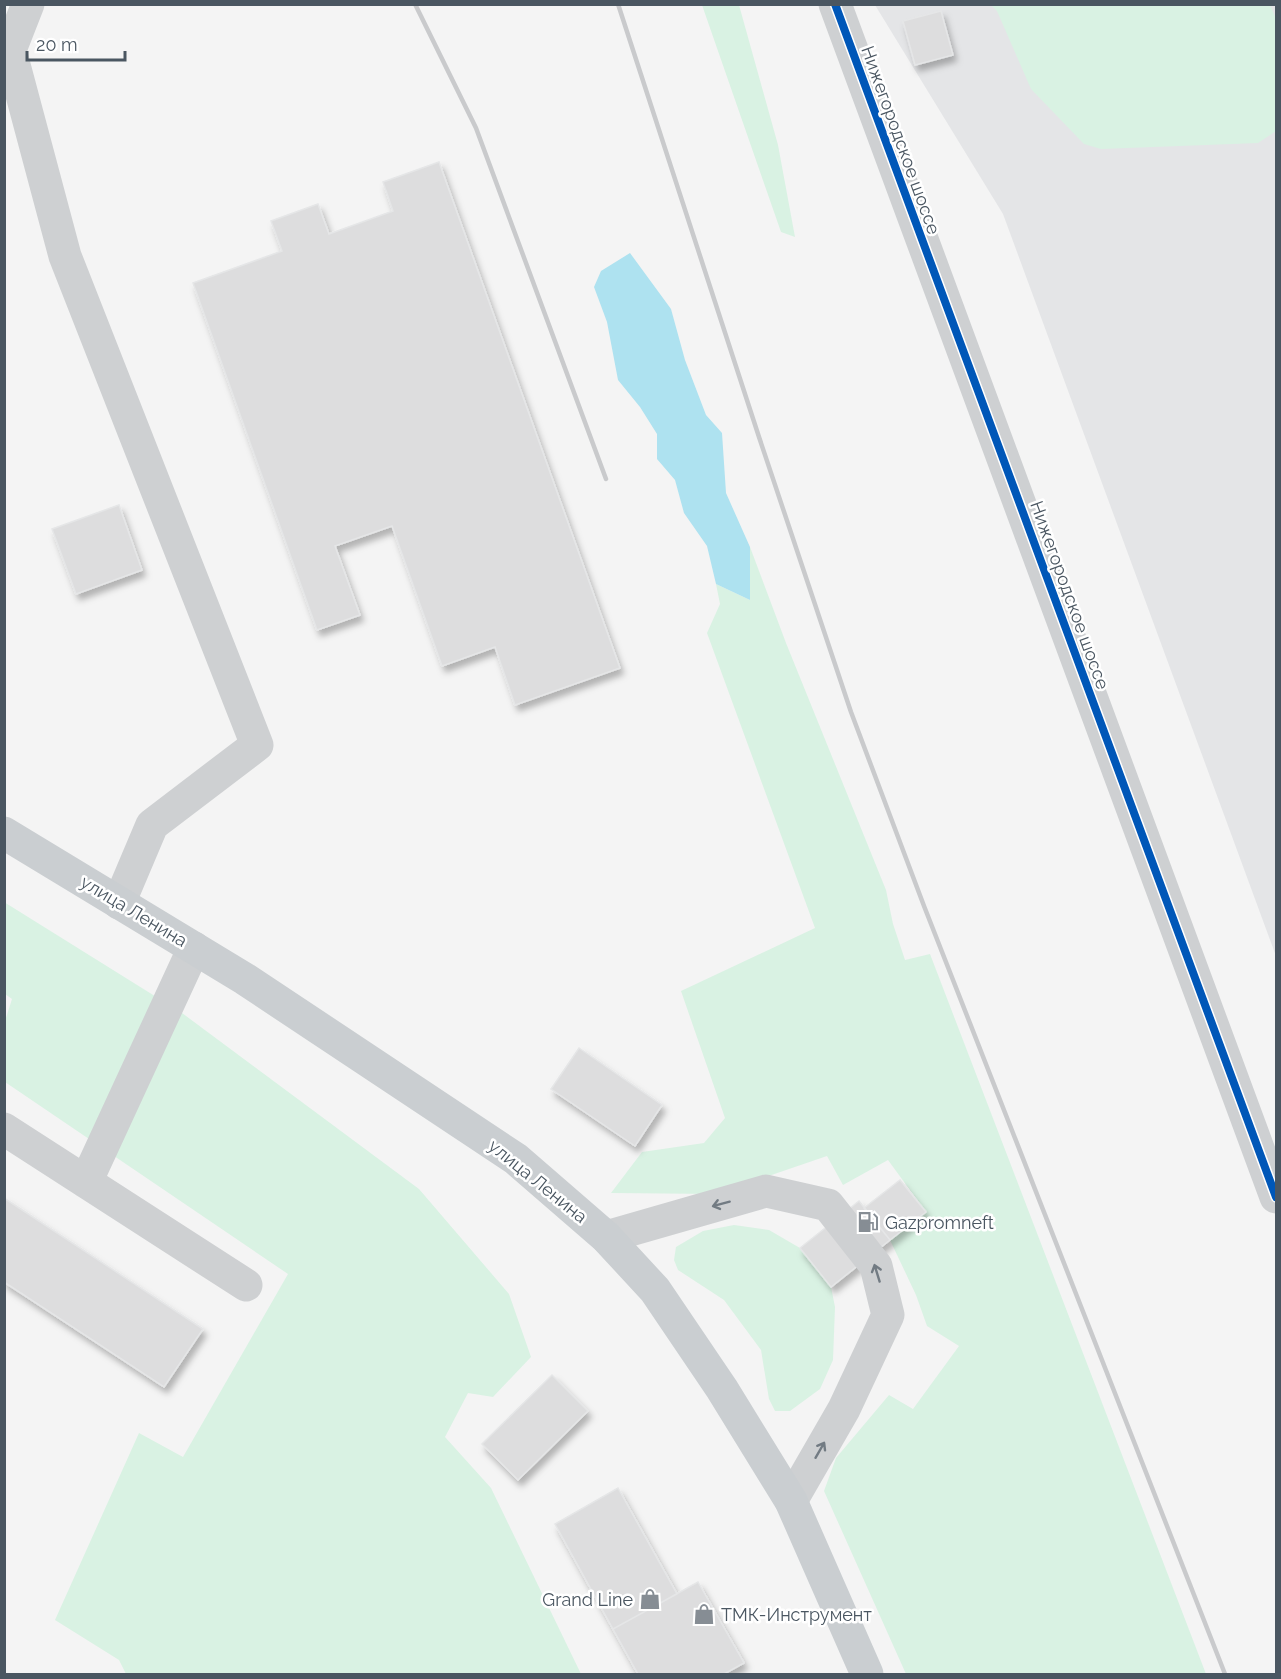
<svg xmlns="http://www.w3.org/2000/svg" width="1281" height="1679" font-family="Raleway,sans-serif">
	<defs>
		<filter id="shadow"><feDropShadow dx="3.5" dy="6" stdDeviation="3" flood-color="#0004"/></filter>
	</defs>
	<rect width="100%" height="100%" fill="#f4f4f4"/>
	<path fill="#e4e5e7" d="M875 5H1276V956L1003 214Z"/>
	<path fill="#d9f2e3" d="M702 5H739L778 145 795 237 781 232Z
		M991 5H1270L1276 19V131L1258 143 1101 149 1084 144 1031 89 997 11Z
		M750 547 786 643 886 890 893 924 905 960 930 954 1206 1674H906L824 1491 836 1458 889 1395 913 1409 959 1346 927 1326 916 1295 890 1240 926 1212 888 1160 843 1185 827 1156 716 1194 611 1193 642 1152 704 1143 725 1118 681 991 815 928 707 633 720 604 716 584 750 600Z
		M4 902 182 1013 419 1189 509 1294 531 1357 493 1397 468 1393 445 1437 491 1488 581 1674H126L119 1660 55 1620 139 1433 183 1457 288 1274 5 1082V1021L12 999 5 994Z
		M734 1225 769 1230 800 1248 831 1287 835 1307 833 1360 820 1389 790 1411H775L769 1399 761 1350 724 1300 678 1270 674 1260 676 1247 703 1231Z"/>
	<path fill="#aee2f0" d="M630 253 671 309 685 360 706 415 722 433 726 493 750 547V600L716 584 707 546 684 513 675 480 657 459V434L640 407 618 380 607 322 594 287 601 271Z"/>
	<path fill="#ddddde" stroke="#e5e6e7" stroke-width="1.5" filter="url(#shadow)" d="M941 11 953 55 915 65 903 21Z
		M439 162 620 668 515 705 495 647 442 666 392 526 335 546 360 615 317 630 193 283 282 251 271 221 318 204 329 234 393 211 383 182Z
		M119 505 142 570 76 594 52 529Z
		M579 1048 662 1105 635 1146 551 1089Z
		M900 1180 926 1212 890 1240 864 1208Z
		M4 1198 203 1329 164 1387 4 1282Z
		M859 1201 890 1240 831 1287 800 1248Z
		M552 1375 588 1411 518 1480 482 1444Z
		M618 1488 677 1594 613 1629 555 1524Z
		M698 1582 744 1663 724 1674H638L613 1629Z"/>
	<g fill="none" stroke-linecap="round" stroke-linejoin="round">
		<path stroke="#ced0d2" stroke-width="33" d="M28 4 10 50 65 256 257 745 152 825 119 903
			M835 4 1276 1197
			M4 1129 246 1285
			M86 1182 194 948
			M606 1237 766 1191 828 1205 876 1266 888 1315 844 1409 791 1501"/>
		<path stroke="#caced1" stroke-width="33" d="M4 833 245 979 516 1159 606 1237 655 1290 722 1389 791 1501 867 1674"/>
		<path stroke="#c9cacc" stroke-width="4.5" d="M415 4 476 128 606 479
			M618 4 759 437 851 712 924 906 1225 1674"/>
		<defs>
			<path id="cycleway" d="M835 4 1276 1197"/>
		</defs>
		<use href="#cycleway" stroke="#fff" stroke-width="11"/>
		<use href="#cycleway" stroke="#0057b8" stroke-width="8"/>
	</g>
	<defs><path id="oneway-shaft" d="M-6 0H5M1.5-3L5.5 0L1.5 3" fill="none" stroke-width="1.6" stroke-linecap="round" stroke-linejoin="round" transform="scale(1.5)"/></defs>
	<g stroke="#727b83">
		<use href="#oneway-shaft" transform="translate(721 1204) rotate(165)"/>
		<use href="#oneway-shaft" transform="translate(877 1273) rotate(-107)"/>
		<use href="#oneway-shaft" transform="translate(820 1450) rotate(-60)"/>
	</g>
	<defs>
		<symbol id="fuel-bare" viewBox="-9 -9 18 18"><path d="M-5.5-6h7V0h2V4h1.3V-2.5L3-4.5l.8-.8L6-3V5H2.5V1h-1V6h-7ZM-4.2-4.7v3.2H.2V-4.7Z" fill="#868d94" stroke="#fff" stroke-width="2.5" paint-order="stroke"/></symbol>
		<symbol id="shop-bare" viewBox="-9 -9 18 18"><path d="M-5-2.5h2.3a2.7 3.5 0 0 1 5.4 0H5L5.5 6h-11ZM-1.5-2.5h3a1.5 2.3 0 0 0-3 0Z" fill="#868d94" stroke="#fff" stroke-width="2.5" paint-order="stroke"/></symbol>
	</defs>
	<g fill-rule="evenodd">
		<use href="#fuel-bare" x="853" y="1207" width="30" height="30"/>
		<use href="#shop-bare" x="635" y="1584" width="30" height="30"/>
		<use href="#shop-bare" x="689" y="1599" width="30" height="30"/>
	</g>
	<g text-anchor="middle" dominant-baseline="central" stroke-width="5" stroke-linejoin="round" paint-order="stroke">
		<g font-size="18" fill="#4a5661" stroke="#fff">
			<text transform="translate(901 140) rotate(70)">Нижегородское шоссе</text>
			<text transform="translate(1070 595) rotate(70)">Нижегородское шоссе</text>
			<text transform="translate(134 911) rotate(31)">улица Ленина</text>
			<text transform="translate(538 1181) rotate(39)">улица Ленина</text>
		</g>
		<g font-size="18" fill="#4a5661" stroke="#fff" text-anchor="start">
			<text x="885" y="1222">Gazpromneft</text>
			<text x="633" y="1599" text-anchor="end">Grand Line</text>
			<text x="721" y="1614">ТМК-Инструмент</text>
		</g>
	</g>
	<rect width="1281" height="1679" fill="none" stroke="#4a5661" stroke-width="12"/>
	<path d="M27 51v9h98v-9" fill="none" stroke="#4a5661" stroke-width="3"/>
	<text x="36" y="51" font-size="18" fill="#4a5661" stroke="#ffffff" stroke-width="4.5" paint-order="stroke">20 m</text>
</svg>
